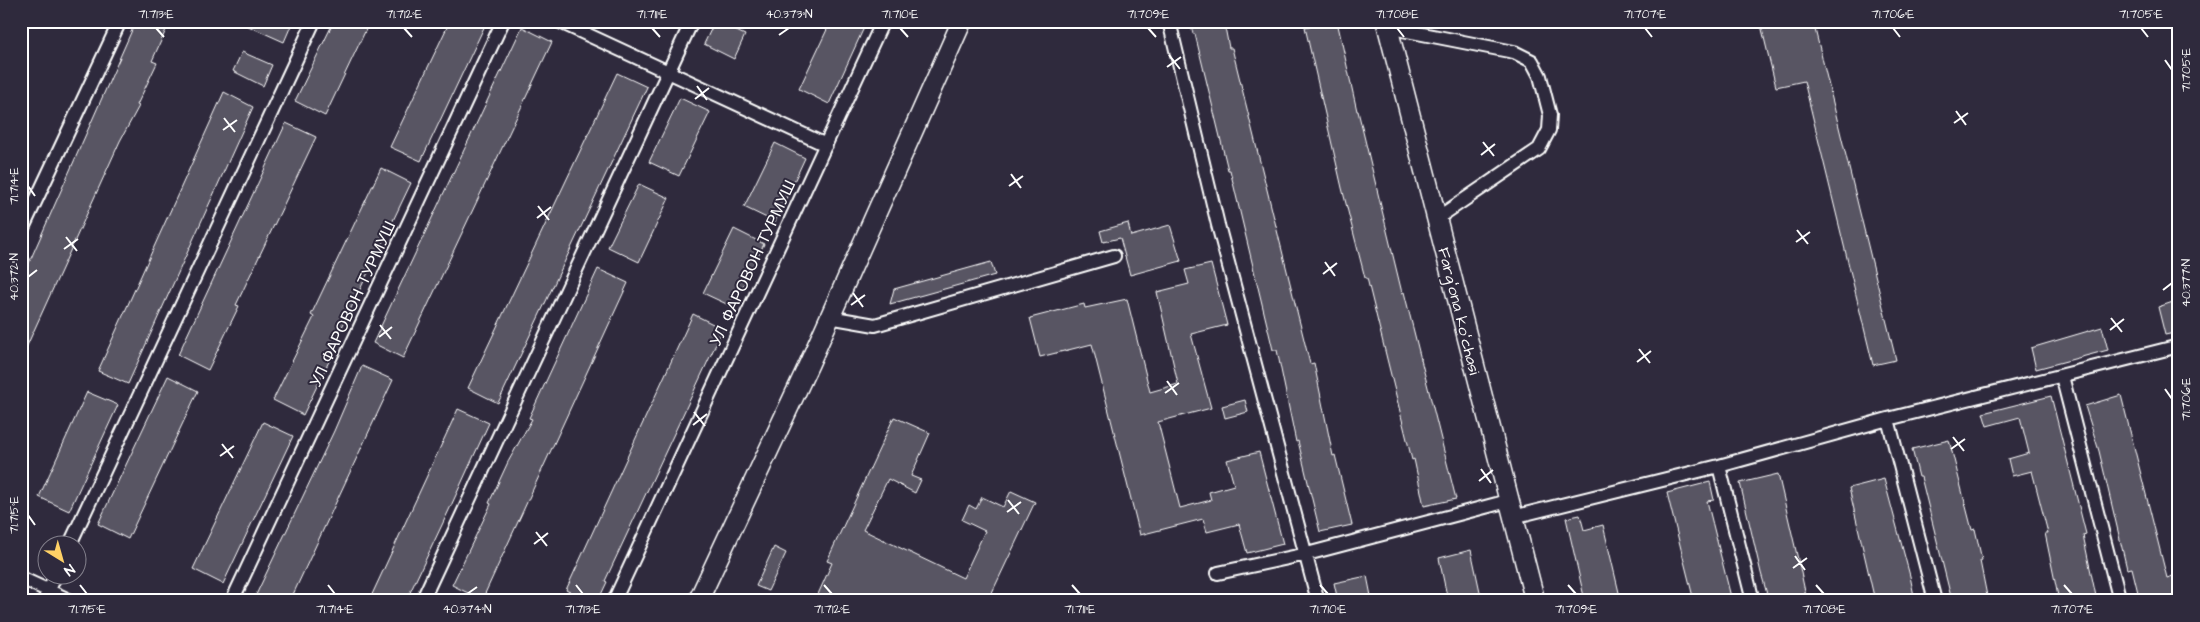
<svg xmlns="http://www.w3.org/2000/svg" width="2200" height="622" font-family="'Architects Daughter',sans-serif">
	<rect width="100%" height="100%" fill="#2f2a3d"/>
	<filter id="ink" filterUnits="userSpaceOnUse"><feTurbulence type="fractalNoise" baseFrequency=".02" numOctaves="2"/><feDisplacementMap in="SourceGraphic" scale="10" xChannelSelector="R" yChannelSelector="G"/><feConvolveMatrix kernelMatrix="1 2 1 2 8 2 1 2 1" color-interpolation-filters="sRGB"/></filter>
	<g filter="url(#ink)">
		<path fill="#595564" stroke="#fff" d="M136 21H170L152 61 157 63 137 105 139 106 120 141 21 359V281Z
			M237 21H293L284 42Z
			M334 21H370L325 116 295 101Z
			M450 21H487L421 161 390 147Z
			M715 21 745 35 734 59 704 44Z
			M831 21H867L829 104 799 89Z
			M1190 21H1228V26L1225 27 1229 48H1232L1310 364 1314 363 1333 456 1335 455 1352 525 1320 532 1298 441 1296 442 1277 350H1273L1230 170H1228L1195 34H1193Z
			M1331 21H1337L1357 111H1358L1402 293 1404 292 1456 499 1424 506 1414 459 1412 460 1367 278H1365L1342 188 1305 27Z
			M1760 21H1813L1896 360 1873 365 1804 81 1776 87Z
			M522 27 552 42 403 358 373 343Z
			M242 52 272 65 263 86 233 71Z
			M617 73 647 87 498 403 468 388Z
			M224 92 253 107 128 384 98 371Z
			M680 98 710 112 679 176 649 162Z
			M286 123 316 137 236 305 239 306 208 370 178 355Z
			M775 143 805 158 775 222 744 207Z
			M381 168 411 183 331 350 334 351 303 415 273 400 314 317 311 315Z
			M639 184 669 198 639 262 608 247Z
			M1128 223 1131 236 1170 225 1181 261 1130 275 1120 238 1103 242 1100 231Z
			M734 229 764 244 733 307 703 293Z
			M991 262 995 275 890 304 894 289Z
			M1211 264 1227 325 1191 334 1211 408 1158 422 1180 508 1211 500 1209 492 1234 485 1227 460 1259 452 1283 544 1247 553 1239 524 1207 532 1203 519 1140 535 1092 344 1040 357 1030 318 1084 304 1085 308 1127 299 1150 392 1178 384 1157 292 1189 284 1185 270Z
			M598 269 628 283 482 600 452 585 491 504 489 503 508 462 532 419 529 418Z
			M2179 300V332L2165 335 2158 307Z
			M693 314 723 329 605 581 607 582 598 601H587L566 590Z
			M2102 327 2108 350 2036 369 2031 348Z
			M362 366 393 380 290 601H263L255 597 334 431Z
			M168 376 198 391 128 539 98 524Z
			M87 392 118 405 69 511 39 497Z
			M2121 395 2167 578 2173 576 2179 601H2140L2132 568 2127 569 2099 451 2085 406Z
			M2051 396 2086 534 2083 535 2097 601H2059L2045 533H2048L2032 471 2012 476 2008 459 2029 453 2020 417 1987 426 1983 413Z
			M1245 400 1248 412 1225 418 1222 406Z
			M458 409 489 423 450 508 406 601H369Z
			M894 417 930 433 911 476 921 480 915 493 888 479 863 530 963 578 985 531 962 520 969 505 976 509 982 497 1003 507 1011 491 1035 502 988 601H815L832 563 827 561Z
			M263 422 293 436 223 584 193 569Z
			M1949 440 1972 530 1975 529 1982 560 1980 561 1988 601H1952L1921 477H1919L1912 449Z
			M1778 474 1800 568 1807 601H1769L1761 573 1740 483Z
			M1884 479 1910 576 1915 601H1875L1849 488Z
			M1710 482 1714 500 1707 501 1732 601H1694L1667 493Z
			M1580 515 1584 530 1603 525 1621 601H1585L1566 518Z
			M774 547 786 553 768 591 756 586Z
			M1471 550 1482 601H1448L1439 558Z
			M1367 576 1372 601H1338L1334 583Z"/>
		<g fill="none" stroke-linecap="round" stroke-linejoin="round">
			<defs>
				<path id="street" d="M558 21 826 145
					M1169 21 1218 225 1318 601
					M1387 27 1514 52 1532 61 1540 76 1550 115 1549 130 1539 149 1436 219
					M21 232 120 21
					M829 317 875 325 1114 256
					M2062 376 2120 601
					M1888 419 1935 601
					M1719 466 1753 601
					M1513 517 1719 466 1888 419 2179 346
					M70 544 314 21
					M1218 573 1307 554 1508 501
					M21 578 71 601
					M44 601 56 574
					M232 601 503 21
					M422 601 692 21
					M614 601 883 21"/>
				<path id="secondary" d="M1386 21 1535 601
					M698 601 809 364 962 21"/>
			</defs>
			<use href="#street" stroke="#fff" stroke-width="16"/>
			<use href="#secondary" stroke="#fff" stroke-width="22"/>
			<use href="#street" stroke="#2f2a3d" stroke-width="12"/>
			<use href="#secondary" stroke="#2f2a3d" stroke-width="19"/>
		</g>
	</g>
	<path fill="none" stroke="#fff" stroke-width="2" d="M156 28 164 37M404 28 412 37M652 28 660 37M900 28 908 37M1148 28 1156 37M1397 28 1404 37M1645 28 1652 37M1893 28 1900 37M2141 28 2148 37M779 35 789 28M1169 55 1180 69M2165 60 2172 70M1167 67 1181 57M697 86 707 100M695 99 709 88M1956 111 1966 125M224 118 235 132M1954 123 1968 113M223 130 237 120M1483 142 1494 156M1481 155 1495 144M1011 174 1021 188M28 186 35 196M1009 186 1023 176M538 206 549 220M537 218 551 207M1797 230 1808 244M66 237 77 251M1796 242 1810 232M64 249 78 239M1325 262 1335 276M1323 274 1337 263M28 277 37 270M2163 290 2172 283M853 293 863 307M851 305 865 295M2111 318 2122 332M380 325 391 339M2110 330 2124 319M379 337 392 327M1639 349 1650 363M1637 362 1651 351M1167 381 1177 395M2165 389 2172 399M1165 393 1179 383M694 412 705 426M693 425 707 414M1953 437 1964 451M222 444 233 458M1951 449 1965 439M220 456 234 446M1481 469 1491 483M1479 481 1493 470M1008 500 1019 514M1007 512 1021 502M28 515 35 525M536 532 547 546M534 544 548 533M1795 556 1805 570M1793 568 1807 558M80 585 87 594M328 585 335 594M576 585 583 594M824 585 832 594M1072 585 1080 594M1320 585 1328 594M1568 585 1576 594M1816 585 1824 594M2064 585 2072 594M467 594 477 587"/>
	<g text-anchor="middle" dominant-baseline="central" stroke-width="4" stroke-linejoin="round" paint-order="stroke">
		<g font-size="16" fill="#fff" stroke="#2f2a3d">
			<text transform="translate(753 263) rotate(-65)">УЛ ФАРОВОН ТУРМУШ</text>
			<text transform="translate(353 304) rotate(-65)">УЛ ФАРОВОН ТУРМУШ</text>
			<text transform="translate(1459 311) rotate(76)">Fargʻona koʻchasi</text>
		</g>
	</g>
	<rect width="2200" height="622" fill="none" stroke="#2f2a3d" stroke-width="55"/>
	<g transform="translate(62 560) rotate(143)"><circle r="24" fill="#2f2a3d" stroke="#827f8b"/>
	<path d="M0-4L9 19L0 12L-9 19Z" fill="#ffd166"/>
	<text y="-8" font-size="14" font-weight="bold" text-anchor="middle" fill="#ffffff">N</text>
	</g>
	<rect x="28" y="28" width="2144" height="566" fill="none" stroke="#fff" stroke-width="2"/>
	<g font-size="12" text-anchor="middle" fill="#fff">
		<text x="156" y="18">71.713°E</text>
		<text x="404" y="18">71.712°E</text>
		<text x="652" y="18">71.711°E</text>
		<text x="789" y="18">40.373°N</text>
		<text x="900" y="18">71.710°E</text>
		<text x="1148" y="18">71.709°E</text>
		<text x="1397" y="18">71.708°E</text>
		<text x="1645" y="18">71.707°E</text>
		<text x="1893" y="18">71.706°E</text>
		<text x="2141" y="18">71.705°E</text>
		<text transform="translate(2186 70) rotate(-90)" y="4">71.705°E</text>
		<text transform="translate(14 186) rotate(-90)" y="4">71.714°E</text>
		<text transform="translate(14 277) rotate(-90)" y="4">40.372°N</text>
		<text transform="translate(2186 283) rotate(-90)" y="4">40.377°N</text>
		<text transform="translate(2186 399) rotate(-90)" y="4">71.706°E</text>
		<text transform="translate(14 515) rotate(-90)" y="4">71.715°E</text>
		<text x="87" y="613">71.715°E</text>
		<text x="335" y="613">71.714°E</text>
		<text x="467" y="613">40.374°N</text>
		<text x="583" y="613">71.713°E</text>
		<text x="832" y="613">71.712°E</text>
		<text x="1080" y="613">71.711°E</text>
		<text x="1328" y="613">71.710°E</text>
		<text x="1576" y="613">71.709°E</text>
		<text x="1824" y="613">71.708°E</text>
		<text x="2072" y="613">71.707°E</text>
	</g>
</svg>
